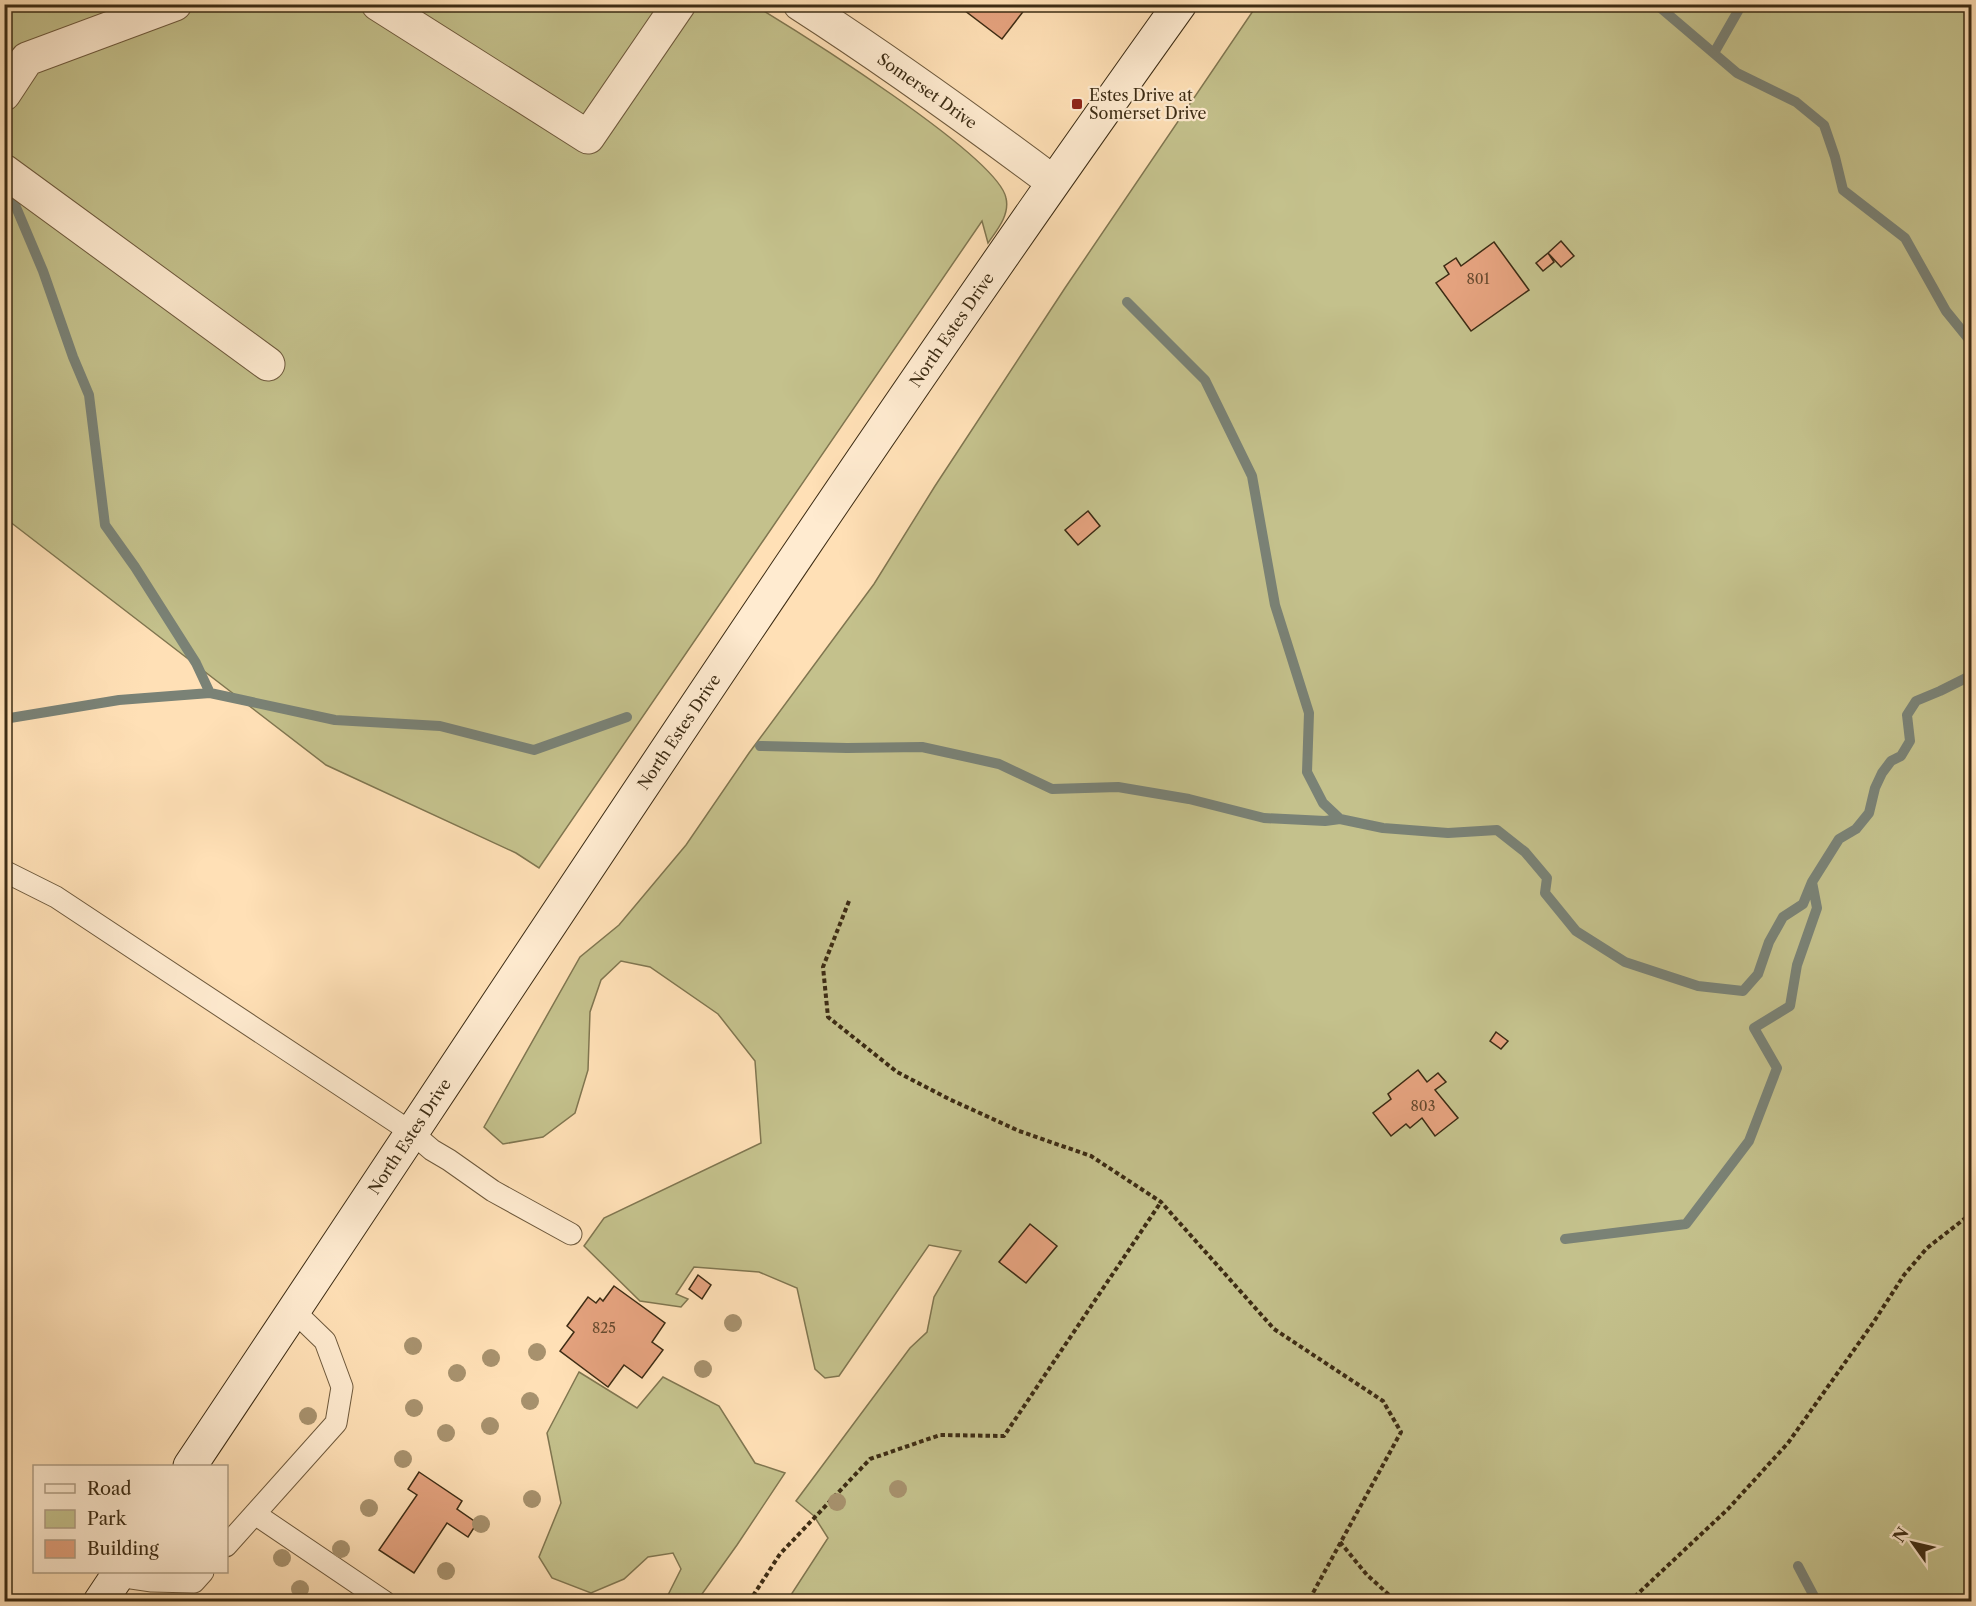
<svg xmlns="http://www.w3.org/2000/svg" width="1976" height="1606" font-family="'Libre Caslon Text',serif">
	<rect width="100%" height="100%" fill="#ffe0b6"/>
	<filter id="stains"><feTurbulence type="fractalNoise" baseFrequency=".00333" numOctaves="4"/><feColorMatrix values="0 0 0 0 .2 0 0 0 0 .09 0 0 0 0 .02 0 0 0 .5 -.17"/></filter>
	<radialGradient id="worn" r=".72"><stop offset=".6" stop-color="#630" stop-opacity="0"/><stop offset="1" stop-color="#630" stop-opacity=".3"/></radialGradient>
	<path fill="#c4c18c" stroke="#807650" stroke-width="1.5" d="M4 5H754C797 31 998 156 1006 198 1010 215 997 230 988 243L982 221 539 868 516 853 326 765 5 518Z
		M1257 5H1971V1601H787L828 1538 814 1516 796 1501 910 1348 927 1332 934 1297 961 1251 929 1245 839 1376 825 1378 815 1369 797 1288 759 1272 694 1267 676 1294 688 1299 681 1307 640 1301 584 1246 604 1218 761 1143 755 1061 718 1014 650 967 621 961 601 980 590 1012 588 1070 575 1113 543 1137 503 1144 484 1127 580 957 619 925 686 845 749 753 874 584 935 486 1065 288Z
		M579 1372 637 1408 663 1377 719 1406 755 1463 785 1473 737 1545 697 1601H665L681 1569 673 1553 648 1557 624 1579 591 1593 552 1578 539 1557 561 1503 547 1433Z"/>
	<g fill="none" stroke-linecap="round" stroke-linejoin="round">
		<path stroke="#7a8276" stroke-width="10" d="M1656 4 1737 73 1796 102 1824 125 1835 157 1843 190 1905 238 1946 311 1972 343
			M1714 53 1742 4
			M4 189 10 193 43 271 73 357 89 395 105 525 135 567 196 663 210 693
			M1127 302 1205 380 1252 476 1275 605 1309 713 1307 772 1323 803 1340 819
			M4 719 119 700 210 693 335 720 440 726 534 750 627 717
			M760 746 847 748 922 747 999 764 1052 789 1118 787 1189 799 1264 818 1325 821 1340 819 1383 828 1448 833 1497 830 1525 852 1547 878 1545 893 1576 931 1625 962 1698 986 1743 991 1758 974 1769 942 1783 917 1803 904 1812 882 1839 839 1856 829 1869 813 1875 788 1882 773 1891 761 1901 756 1910 741 1907 715 1916 701 1940 691 1972 675
			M1565 1239 1686 1224 1749 1141 1777 1068 1754 1028 1790 1006 1797 965 1817 908 1812 882
			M1798 1566 1817 1602"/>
	</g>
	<path fill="#e4a27e" stroke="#3d2c14" stroke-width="1.5" d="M956 4H1029L1002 39Z
		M1561 241 1574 256 1561 267 1548 253Z
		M1494 242 1529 290 1471 331 1436 283 1449 274 1444 266 1456 258 1461 266Z
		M1548 253 1554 262 1543 271 1536 263Z
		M1088 511 1100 526 1078 545 1065 530Z
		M1496 1032 1508 1041 1501 1049 1490 1041Z
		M1418 1070 1427 1082 1438 1073 1446 1082 1435 1090 1458 1118 1435 1136 1422 1118 1410 1128 1406 1124 1391 1136 1373 1113 1391 1099 1388 1094Z
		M1030 1224 1057 1246 1026 1283 999 1262Z
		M698 1275 711 1285 702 1299 689 1289Z
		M614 1286 665 1323 652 1342 663 1350 642 1378 624 1365 608 1387 560 1351 574 1332 567 1326 588 1297 596 1303 600 1298 603 1301Z
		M419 1472 462 1501 457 1509 477 1523 468 1537 447 1523 414 1573 379 1550 417 1495 408 1489Z"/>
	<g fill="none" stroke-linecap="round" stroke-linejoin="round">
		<defs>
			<path id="lane" d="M4 871 56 897 411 1132 432 1150 449 1160 493 1191 571 1234
				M255 1514 385 1602
				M226 1546 336 1423 342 1387 325 1341 294 1311
				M118 1576 152 1581 194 1582 203 1572"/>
			<g id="street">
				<path d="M378 4 588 137 679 4"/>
				<path id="s1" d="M800 4C887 60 970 120 1053 182"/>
				<path d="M4 94 27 59 175 4"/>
				<path d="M4 171 268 364"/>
			</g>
			<g id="secondary">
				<path id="s2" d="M190 1466C517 977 837 483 1180 4"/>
				<path d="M100 1602 120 1572"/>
			</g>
		</defs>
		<use href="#lane" stroke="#6e593c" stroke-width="23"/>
		<use href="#street" stroke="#6e593c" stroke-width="35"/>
		<use href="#secondary" stroke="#3d2c14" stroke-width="35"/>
		<path stroke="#3d2c14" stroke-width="4" stroke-dasharray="4.5 3" stroke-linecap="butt" d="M849 901 823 967 828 1017 897 1072 949 1099 1019 1131 1091 1156 1161 1202 1274 1329 1383 1401 1401 1432 1308 1602
			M1340 1542 1367 1575 1397 1602
			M749 1602 780 1554 870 1459 940 1435 1004 1436 1161 1202
			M1629 1602 1728 1509 1788 1443 1873 1323 1904 1275 1927 1248 1972 1213"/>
		<use href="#lane" stroke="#ffebd0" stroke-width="21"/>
		<use href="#street" stroke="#ffebd0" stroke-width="33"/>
		<use href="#secondary" stroke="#ffebd0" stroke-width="33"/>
	</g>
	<g fill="#a7916d">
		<circle cx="733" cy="1323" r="9"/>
		<circle cx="413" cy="1346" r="9"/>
		<circle cx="537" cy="1352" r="9"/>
		<circle cx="491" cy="1358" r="9"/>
		<circle cx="703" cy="1369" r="9"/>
		<circle cx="457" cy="1373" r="9"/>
		<circle cx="530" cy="1401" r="9"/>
		<circle cx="414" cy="1408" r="9"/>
		<circle cx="308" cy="1416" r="9"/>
		<circle cx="490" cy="1426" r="9"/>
		<circle cx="446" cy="1433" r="9"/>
		<circle cx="403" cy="1459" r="9"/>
		<circle cx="898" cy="1489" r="9"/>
		<circle cx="532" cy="1499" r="9"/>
		<circle cx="837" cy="1502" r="9"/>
		<circle cx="369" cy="1508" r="9"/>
		<circle cx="481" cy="1524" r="9"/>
		<circle cx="341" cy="1549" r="9"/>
		<circle cx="282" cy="1558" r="9"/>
		<circle cx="446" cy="1571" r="9"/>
		<circle cx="300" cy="1589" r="9"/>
	</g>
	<rect fill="#8f2418" stroke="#ffebd0" stroke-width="2" x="1071" y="98" width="12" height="12" rx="3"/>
	<g text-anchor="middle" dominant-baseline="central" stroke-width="4.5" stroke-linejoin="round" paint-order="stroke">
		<g font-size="14" fill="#674a2e">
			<text x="1478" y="279">801</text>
			<text x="1423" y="1106">803</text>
			<text x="604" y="1328">825</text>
		</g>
		<g font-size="16" fill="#3d2c14" stroke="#ffebd0">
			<text stroke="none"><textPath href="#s1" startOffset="154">Somerset Drive</textPath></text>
			<text stroke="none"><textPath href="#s2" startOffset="1368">North Estes Drive</textPath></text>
			<text stroke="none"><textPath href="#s2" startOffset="882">North Estes Drive</textPath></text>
			<text stroke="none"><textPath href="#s2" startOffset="396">North Estes Drive</textPath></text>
		</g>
		<g font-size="16" fill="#3d2c14" stroke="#ffebd0" text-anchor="start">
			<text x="1089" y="95">Estes Drive at<tspan x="1089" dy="18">Somerset Drive</tspan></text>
		</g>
	</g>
	<rect width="1976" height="1606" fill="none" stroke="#ffe0b6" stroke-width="24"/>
	<rect x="6" y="6" width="1964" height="1594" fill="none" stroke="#3d2c14" stroke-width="3"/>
	<rect x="12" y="12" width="1952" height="1582" fill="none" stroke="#3d2c14" stroke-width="1.5"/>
	<rect x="33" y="1465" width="195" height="108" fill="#ffebd0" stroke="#b19f85" stroke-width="1.5"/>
	<rect x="45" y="1484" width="30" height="9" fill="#ffebd0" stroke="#b19f85" stroke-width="1.5"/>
	<text x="87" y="1495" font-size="18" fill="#3d2c14">Road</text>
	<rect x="45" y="1510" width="30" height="18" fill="#c4c18c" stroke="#b19f85" stroke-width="1.5"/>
	<text x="87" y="1525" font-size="18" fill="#3d2c14">Park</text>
	<rect x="45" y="1540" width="30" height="18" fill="#e4a27e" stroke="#b19f85" stroke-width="1.5"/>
	<text x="87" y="1555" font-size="18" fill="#3d2c14">Building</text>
	<g transform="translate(1913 1543) rotate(304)" stroke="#ffebd0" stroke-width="4.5" paint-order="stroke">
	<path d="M0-4.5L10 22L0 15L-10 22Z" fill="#3d2c14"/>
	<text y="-9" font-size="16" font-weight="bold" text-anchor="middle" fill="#3d2c14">N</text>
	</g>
	<rect width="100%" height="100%" filter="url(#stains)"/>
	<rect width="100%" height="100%" fill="url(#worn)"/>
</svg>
